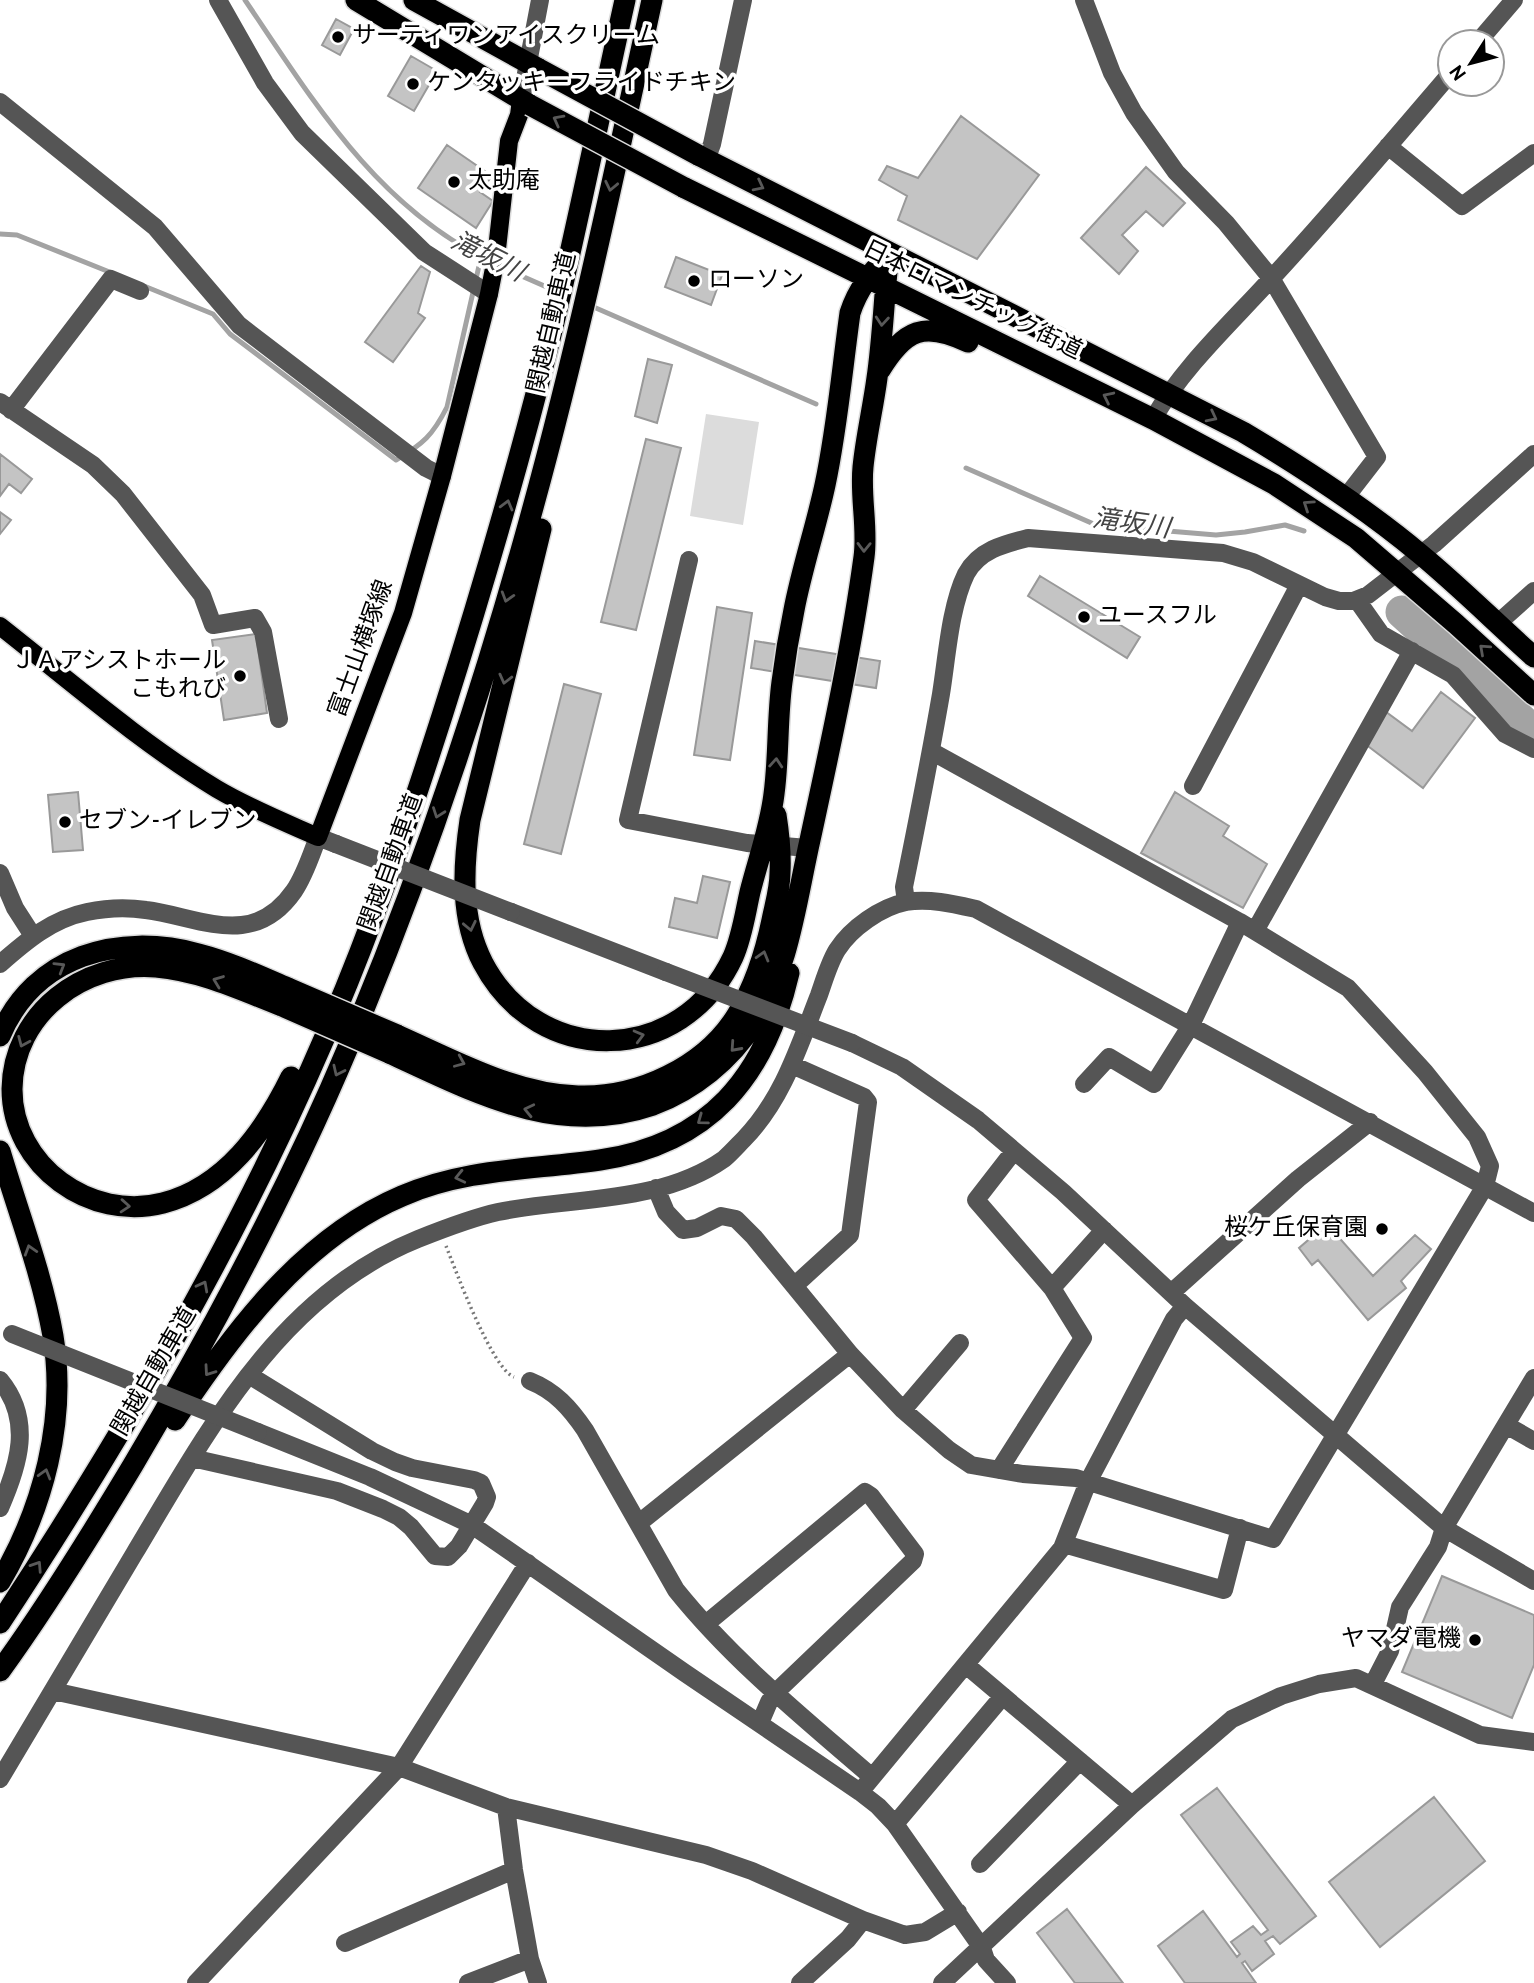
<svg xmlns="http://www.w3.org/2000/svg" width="1534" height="1983" font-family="Overpass,'Noto Sans JP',sans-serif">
	<rect width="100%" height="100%" fill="#fff"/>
	<path fill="#dcdcdc" d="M706 414 759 422 743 525 690 516Z"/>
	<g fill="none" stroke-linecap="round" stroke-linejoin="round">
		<path stroke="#a3a3a3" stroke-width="5" d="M245 0C314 102 376 206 491 262
			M0 234 17 235 112 273
			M499 266 558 292
			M144 286 213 314 230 334 396 460C423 444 433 435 447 407L481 257
			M589 305 816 404
			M966 468 1096 525 1216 535 1245 532 1285 525 1304 531"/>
		<path stroke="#a3a3a3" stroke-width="33" d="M1402 612 1534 732"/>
	</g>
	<path fill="#c4c4c4" stroke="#999" stroke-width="2" d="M336 19 354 29 340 55 322 45Z
		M411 56 437 71 414 111 388 96Z
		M961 116 1039 175 977 259 898 220 907 196 879 180 887 166 918 178Z
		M447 145 492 176 480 192 493 201 476 228 418 188Z
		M1146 167 1185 203 1163 226 1146 211 1122 235 1138 251 1119 274 1081 238Z
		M676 257 722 275 711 305 665 287Z
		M421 266 430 272 418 313 425 318 393 362 365 342Z
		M648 359 672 365 657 423 635 416Z
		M646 439 681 448 636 630 601 622Z
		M0 454 32 479 21 493 9 484 0 496Z
		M0 512 11 520 0 534Z
		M1040 576 1140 637 1127 658 1028 596Z
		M717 607 752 613 730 760 694 755Z
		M256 634 267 713 224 720 212 640Z
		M755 641 880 661 876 688 751 668Z
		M564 684 601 694 561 854 524 844Z
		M1441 692 1475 718 1423 788 1360 740 1382 709 1412 731Z
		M78 792 83 850 53 852 48 795Z
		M1175 792 1229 826 1223 836 1267 864 1243 908 1141 853Z
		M703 876 730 882 717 938 669 927 675 898 697 903Z
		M1327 1224 1373 1276 1415 1235 1431 1249 1401 1281 1406 1288 1368 1320 1318 1260 1312 1265 1299 1248Z
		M1442 1576 1534 1615V1665L1512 1718 1402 1672Z
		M1217 1788 1316 1916 1280 1944 1273 1936 1265 1941 1274 1954 1252 1971 1245 1961 1242 1963 1256 1983H1185L1158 1946 1203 1911 1237 1957 1240 1954 1231 1942 1253 1926 1261 1935 1268 1930 1181 1815Z
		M1434 1797 1485 1861 1380 1947 1329 1882Z
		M1067 1909 1123 1983H1075L1037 1933Z"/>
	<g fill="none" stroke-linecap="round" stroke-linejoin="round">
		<defs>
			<path id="major" d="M0 626C70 681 141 743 217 789 249 808 284 822 318 837L403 613 442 476 489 294 496 258 509 141 519 115 521 100"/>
			<path id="highway" d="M356 0 530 105
				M414 0 539 69
				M698 155 1243 432C1305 469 1364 507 1419 553 1459 586 1496 623 1534 657
				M683 187 1153 419 1274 484 1356 538 1456 624 1534 695
				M880 370C905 329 924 321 968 342
				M541 529 470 820C463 867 460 919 483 963 539 1069 682 1066 733 957 742 937 745 914 750 892 758 860 770 828 774 794 779 757 777 719 782 682 785 658 789 634 794 610 802 568 816 527 825 485 837 429 842 370 850 313 858 288 872 272 889 253
				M282 1006C241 990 201 971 156 967 84 961 13 1013 12 1089 12 1166 91 1222 163 1203 225 1187 264 1132 291 1077
				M397 1035C454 1060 514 1094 578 1096 638 1098 705 1067 737 1015 755 985 765 954 772 920 775 905 780 889 780 873 781 854 779 834 776 815
				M0 1036C34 955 119 932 199 954 230 962 260 976 290 989
				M389 1053C474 1092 557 1138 653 1105 693 1090 731 1060 754 1023 789 969 796 902 810 840 830 747 851 653 864 557 868 528 860 497 863 467 866 437 873 408 877 378 883 337 884 294 889 253
				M0 1151C18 1212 42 1273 53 1336 67 1420 43 1509 0 1582
				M175 1420C233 1332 303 1238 402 1196 466 1168 533 1170 600 1160 709 1144 765 1077 789 973
				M0 1623C122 1437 236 1243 324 1039 370 934 407 825 442 716 482 590 519 464 551 335 578 224 600 112 625 0
				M0 1671C48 1605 91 1535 133 1465 213 1330 288 1190 349 1045 421 875 480 699 529 522 577 349 614 175 652 0"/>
		</defs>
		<use href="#major" stroke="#dbdbdb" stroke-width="21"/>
		<use href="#highway" stroke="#dbdbdb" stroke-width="24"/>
		<path stroke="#777" stroke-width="3.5" stroke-dasharray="2 3.5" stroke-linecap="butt" d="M446 1246C456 1271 492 1369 514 1377"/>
		<path stroke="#555" stroke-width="18" d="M218 0 265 83 302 133 424 252 489 294
			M1084 0 1112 73 1134 113 1176 172 1226 223 1271 278 1377 457 1346 497
			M1478 42 1514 0
			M521 100 540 0
			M0 102 155 227 239 325 426 468 442 476
			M1388 146 1462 206 1534 153
			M706 160 712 144 743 0
			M0 402 93 465 123 494 202 595 213 625 255 618 263 632 279 719
			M11 410 111 279 140 291
			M1153 419C1184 366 1229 325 1270 280 1332 213 1391 143 1450 74
			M689 560 628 820 747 843 808 848
			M1357 600 1381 634 1453 675 1505 734 1534 749
			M1497 624 1534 591
			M1193 786 1299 585
			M0 873 15 908 33 936
			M906 902 904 887C917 823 930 758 941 694 947 657 950 607 966 574 979 550 1004 544 1028 538L1223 553 1253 562 1325 597 1339 601H1353L1368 595 1434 544 1534 454
			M511 912 666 972
			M1255 931 1412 651
			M0 964C26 941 52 919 87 912 106 908 127 907 146 910 200 917 253 950 294 891 305 875 311 855 318 837L336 844
			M852 1043 902 1067 978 1120 1063 1192 1185 1306 1444 1528 1534 1581
			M792 1065 864 1097 868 1102 850 1235 794 1286
			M1084 1084 1109 1057 1154 1084 1191 1025 1240 922
			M656 1188 666 1212 683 1230 697 1228 721 1216 736 1219 754 1237 850 1354 903 1410 949 1450 971 1465 1023 1474 1076 1478 1273 1539 1485 1186 1490 1166 1477 1137 1425 1072 1348 988 1240 922 931 751
			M1052 1288 1104 1230
			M1171 1293 1298 1179 1370 1122
			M0 1380C33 1420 19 1465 0 1508
			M530 1381C555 1391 570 1408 585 1430L676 1590C733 1661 804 1718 872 1777
			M903 1410 960 1343
			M1506 1425 1534 1441
			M258 1432 370 1477 472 1525 685 1673 860 1792 878 1806 895 1824 982 1948 986 1960 1007 1983
			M192 1458 337 1491 383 1509 399 1517 411 1527 435 1556 448 1557 459 1546 485 1503 487 1497 481 1483 474 1480 412 1468 395 1462 372 1451 249 1375
			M999 1470 1083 1338 1052 1288 976 1200 1014 1151
			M639 1523 850 1354
			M1064 1544 1224 1590 1240 1528
			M707 1626 713 1618 865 1492 871 1496 915 1554 913 1561 775 1693 769 1702 760 1723
			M966 1665 1132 1805
			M1373 1684 1390 1651 1400 1607 1438 1547 1444 1528 1534 1378
			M53 1691 399 1767 506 1807 706 1855 752 1871 863 1920 905 1935 925 1932 958 1912
			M0 1779C45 1704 90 1629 134 1554 207 1432 279 1295 418 1239 443 1229 471 1218 498 1212 572 1197 660 1204 724 1159 731 1153 738 1145 744 1139 783 1099 799 1046 819 995 824 981 829 963 837 950 851 928 881 907 906 902 929 898 954 904 976 909L1534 1213
			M860 1792 1062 1548 1088 1482 1174 1319 1185 1306
			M895 1824 1003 1696
			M980 1864 1080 1761
			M345 1943 514 1870
			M530 1959 538 1983
			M196 1983 399 1767 528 1563
			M468 1983 530 1959 514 1870 506 1807
			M800 1983 848 1939 863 1920
			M942 1983 1132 1805 1232 1719 1281 1696 1319 1684 1356 1678 1480 1735 1534 1742"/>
		<use href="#major" stroke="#000" stroke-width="18"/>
		<use href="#highway" stroke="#000" stroke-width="21"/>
		<defs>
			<path id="highway-bridge" d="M539 69 698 155
				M530 105 683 187
				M290 989 397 1035
				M282 1006 389 1053"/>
		</defs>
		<use href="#highway-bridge" stroke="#dbdbdb" stroke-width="24" stroke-linecap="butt"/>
		<path stroke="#555" stroke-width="18" d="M336 844 511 912
			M666 972 852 1043
			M12 1334 258 1432"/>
		<use href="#highway-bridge" stroke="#000" stroke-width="21"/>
	</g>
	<defs><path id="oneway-chevron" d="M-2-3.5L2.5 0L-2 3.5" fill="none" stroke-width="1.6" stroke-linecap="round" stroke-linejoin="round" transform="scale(1.75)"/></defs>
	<g stroke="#595959">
		<use href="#oneway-chevron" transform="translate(558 120) rotate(-152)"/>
		<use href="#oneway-chevron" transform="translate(611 186) rotate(102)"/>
		<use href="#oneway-chevron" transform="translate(759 186) rotate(27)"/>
		<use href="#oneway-chevron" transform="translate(882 321) rotate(95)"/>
		<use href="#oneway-chevron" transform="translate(1108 397) rotate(-154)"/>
		<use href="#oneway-chevron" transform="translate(1212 417) rotate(27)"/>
		<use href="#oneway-chevron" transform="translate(507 505) rotate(-75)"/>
		<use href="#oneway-chevron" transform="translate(1308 505) rotate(-146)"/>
		<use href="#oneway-chevron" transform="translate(864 547) rotate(91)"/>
		<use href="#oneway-chevron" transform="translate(507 597) rotate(107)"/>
		<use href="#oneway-chevron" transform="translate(1484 649) rotate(-138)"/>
		<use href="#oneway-chevron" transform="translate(505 679) rotate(104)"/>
		<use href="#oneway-chevron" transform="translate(776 763) rotate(-86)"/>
		<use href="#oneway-chevron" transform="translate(438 813) rotate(110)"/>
		<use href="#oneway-chevron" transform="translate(470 926) rotate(78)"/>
		<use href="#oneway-chevron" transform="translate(763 956) rotate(-74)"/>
		<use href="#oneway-chevron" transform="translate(60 967) rotate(-31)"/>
		<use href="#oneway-chevron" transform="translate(218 981) rotate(-159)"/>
		<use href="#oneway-chevron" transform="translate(639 1036) rotate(-15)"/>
		<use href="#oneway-chevron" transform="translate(23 1042) rotate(113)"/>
		<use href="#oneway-chevron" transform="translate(735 1047) rotate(132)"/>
		<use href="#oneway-chevron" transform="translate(460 1062) rotate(23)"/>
		<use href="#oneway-chevron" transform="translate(338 1071) rotate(115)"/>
		<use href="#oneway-chevron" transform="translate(529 1110) rotate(-167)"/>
		<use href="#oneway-chevron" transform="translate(702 1120) rotate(144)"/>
		<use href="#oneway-chevron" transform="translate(460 1177) rotate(167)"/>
		<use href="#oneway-chevron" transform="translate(125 1206) rotate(4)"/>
		<use href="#oneway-chevron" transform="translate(30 1250) rotate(-107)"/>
		<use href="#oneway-chevron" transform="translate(203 1286) rotate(-62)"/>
		<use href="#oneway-chevron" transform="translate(209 1371) rotate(125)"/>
		<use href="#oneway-chevron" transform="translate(45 1474) rotate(-74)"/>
		<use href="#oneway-chevron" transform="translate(37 1566) rotate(-57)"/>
	</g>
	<g fill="#000" stroke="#fff" stroke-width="2.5">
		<circle cx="338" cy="37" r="7"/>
		<circle cx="413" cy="84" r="7"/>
		<circle cx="454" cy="182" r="7"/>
		<circle cx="694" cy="281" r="7"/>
		<circle cx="1084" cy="617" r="7"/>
		<circle cx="240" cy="676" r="7"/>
		<circle cx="65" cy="822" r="7"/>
		<circle cx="1382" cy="1229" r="7"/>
		<circle cx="1475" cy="1640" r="7"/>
	</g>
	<g text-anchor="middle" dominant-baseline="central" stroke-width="7" stroke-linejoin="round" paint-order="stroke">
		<g font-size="24" fill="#000" stroke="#fff" text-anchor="start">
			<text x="352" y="37">サーティワンアイスクリーム</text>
			<text x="427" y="84">ケンタッキーフライドチキン</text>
			<text x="468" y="182">太助庵</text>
			<text x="708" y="281">ローソン</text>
			<text x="1098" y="617">ユースフル</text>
			<text x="226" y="662" text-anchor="end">ＪＡアシストホール<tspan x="226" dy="28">こもれび</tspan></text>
			<text x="79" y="822">セブン-イレブン</text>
			<text x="1368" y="1229" text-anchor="end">桜ケ丘保育園</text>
			<text x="1461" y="1640" text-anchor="end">ヤマダ電機</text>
		</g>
		<g font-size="24" fill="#000" stroke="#fff">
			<text transform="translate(972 301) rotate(26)">日本ロマンチック街道</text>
			<text transform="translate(553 323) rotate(-77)">関越自動車道</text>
			<text transform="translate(362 649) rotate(-70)">富士山横塚線</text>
			<text transform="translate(392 863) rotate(-70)">関越自動車道</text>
			<text transform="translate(155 1372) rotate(-60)">関越自動車道</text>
		</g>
		<g font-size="26" font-style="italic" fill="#444" stroke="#fff">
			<text transform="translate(487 258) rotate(27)">滝坂川</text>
			<text transform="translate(1131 525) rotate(8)">滝坂川</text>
		</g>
	</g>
	<g transform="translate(1471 63) rotate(234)"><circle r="33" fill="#ffffff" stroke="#999999" stroke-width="2"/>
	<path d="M0-5L12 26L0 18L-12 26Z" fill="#000000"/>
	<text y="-10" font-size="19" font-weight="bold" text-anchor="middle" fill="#000000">N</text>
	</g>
</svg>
